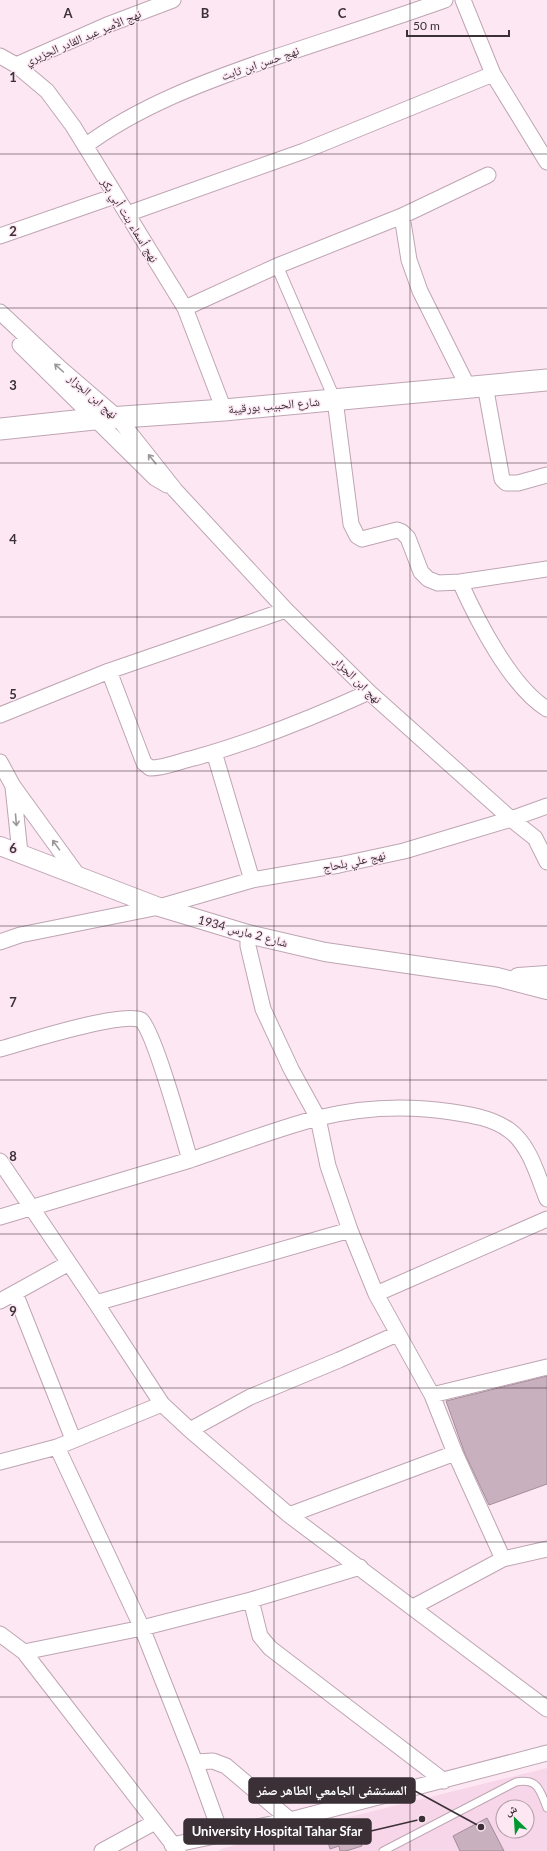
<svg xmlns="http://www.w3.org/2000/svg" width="547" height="1851" font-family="Lato,'Noto Naskh Arabic',sans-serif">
	<rect width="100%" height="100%" fill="#fde7f3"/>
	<path fill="#f8d6e9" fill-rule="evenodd" d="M547 1768V1851H218L224 1848ZM503 1807H527V1831H503Z"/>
	<path fill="#c9b0be" stroke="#a48c9a" d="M547 1376V1484L489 1505 465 1454 446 1401Z
		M487 1818 504 1851H460L453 1836Z
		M355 1823 362 1846 346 1851H340L339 1846 330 1849 325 1832Z"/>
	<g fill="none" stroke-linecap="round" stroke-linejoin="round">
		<defs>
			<path id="service" d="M383 1851 516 1782C538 1778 540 1790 547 1808"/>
			<path id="pedestrian" d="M277 266 335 400"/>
			<path id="minor" d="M463 0 493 74 547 162
				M0 56 16 65 47 91 73 126 185 308 224 410
				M16 65 107 25 173 0
				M85 146C139 106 204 82 267 60 326 40 386 21 445 0
				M127 214 304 151 493 74
				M402 216 409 260 420 291 468 387
				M0 236 115 196
				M185 308 277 266 402 216 488 175
				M0 312 61 369 118 418 175 490 286 610 369 692 511 819 535 838 547 862
				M20 345 155 478 167 485
				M485 385 502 479 506 483H518L547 475
				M335 400 351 524 357 536 362 539 397 530 402 532 408 538 421 572 428 579 438 583 460 582 547 569
				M460 582C477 620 511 687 547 709
				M109 671 144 763 150 768C165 768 180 761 194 758 255 741 312 718 369 692
				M0 715 109 671 286 610
				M214 752 252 880
				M0 762 13 786 79 877
				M13 787 20 853
				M248 934V946L263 1009 291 1069 318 1118 328 1166 350 1230 376 1294 432 1395 455 1453 503 1559
				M0 942 20 935 159 907 252 880 339 865 404 851 511 819 547 806
				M0 1049C26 1042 121 1011 141 1020 154 1031 183 1136 190 1160
				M0 1161 96 1303 162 1404 190 1430 289 1515 547 1709
				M0 1217C63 1198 127 1179 190 1160 233 1146 275 1129 318 1118 362 1107 407 1105 452 1112 472 1115 492 1118 509 1130 530 1145 538 1177 547 1199
				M15 1293 73 1439
				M376 1294 547 1219
				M0 1301 69 1263
				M96 1303 350 1230
				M432 1395 547 1367
				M190 1430 250 1397 339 1360 397 1334
				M57 1447 142 1628 195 1762 221 1834
				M0 1462 57 1447 162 1404
				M289 1515 455 1453
				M251 1600 260 1636 270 1648 444 1781
				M413 1607 503 1559 547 1549
				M0 1634 24 1652 178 1851
				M24 1652 142 1628 251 1600 360 1567
				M195 1762 213 1761 226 1766 290 1820
				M172 1845 290 1820 547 1753
				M102 1851 155 1822"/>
			<path id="tertiary" d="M0 846 159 907 248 934 325 952 497 977 547 990
				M518 977 547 975"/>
			<path id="secondary" d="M0 429 94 419 224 410 547 380"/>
		</defs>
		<use href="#service" stroke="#bea5b3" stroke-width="9"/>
		<use href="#pedestrian" stroke="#bea5b3" stroke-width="13"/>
		<use href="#minor" stroke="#bea5b3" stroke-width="17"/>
		<use href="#tertiary" stroke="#bea5b3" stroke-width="20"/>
		<use href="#secondary" stroke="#bea5b3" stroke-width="23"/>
		<use href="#service" stroke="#fff" stroke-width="7"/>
		<use href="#pedestrian" stroke="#fff" stroke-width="11"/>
		<use href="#minor" stroke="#fff" stroke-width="15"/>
		<use href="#tertiary" stroke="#fff" stroke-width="18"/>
		<use href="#secondary" stroke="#fff" stroke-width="21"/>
	</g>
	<defs><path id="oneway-shaft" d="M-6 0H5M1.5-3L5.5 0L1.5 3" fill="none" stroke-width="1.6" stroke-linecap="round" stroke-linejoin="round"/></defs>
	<g stroke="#9c989a">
		<use href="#oneway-shaft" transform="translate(59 368) rotate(-138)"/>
		<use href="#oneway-shaft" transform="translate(152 459) rotate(-129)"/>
		<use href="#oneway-shaft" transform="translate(16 820) rotate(85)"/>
		<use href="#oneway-shaft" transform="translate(56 845) rotate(-126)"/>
	</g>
	<path fill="none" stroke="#3a3036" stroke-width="1" stroke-opacity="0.55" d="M137 0V1851M274 0V1851M410 0V1851M0 154H547M0 308H547M0 463H547M0 617H547M0 771H547M0 926H547M0 1080H547M0 1234H547M0 1388H547M0 1542H547M0 1697H547"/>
	<g text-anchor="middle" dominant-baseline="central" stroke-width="3" stroke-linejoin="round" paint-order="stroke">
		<g font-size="12" fill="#3a3036" stroke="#fde7f3">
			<text transform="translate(83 37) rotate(-23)">نهج اﻷمير عبد القادر الجزيري</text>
			<text transform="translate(260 63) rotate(-19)">نهج حسن ابن ثابت</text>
			<text transform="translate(130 220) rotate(58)">نهج أسماء بنت أبي بكر</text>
			<text transform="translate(93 396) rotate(41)">نهج ابن الجزار</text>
			<text transform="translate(274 405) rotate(-5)">شارع الحبيب بورقيبة</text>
			<text transform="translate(358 680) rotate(44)">نهج ابن الجزار</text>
			<text transform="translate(354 861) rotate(-12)">نهج علي بلحاج</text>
			<text transform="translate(243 931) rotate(15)">شارع 2 مارس 1934</text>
		</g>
	</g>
	<g font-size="13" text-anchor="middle" font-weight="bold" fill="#3a3036" stroke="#fde7f3" stroke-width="3" stroke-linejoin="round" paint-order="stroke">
		<text x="68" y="18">A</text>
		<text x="205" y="18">B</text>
		<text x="342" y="18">C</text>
		<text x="13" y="82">1</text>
		<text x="13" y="236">2</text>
		<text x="13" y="390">3</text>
		<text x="13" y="544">4</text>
		<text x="13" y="699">5</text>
		<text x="13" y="853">6</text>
		<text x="13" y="1007">7</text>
		<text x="13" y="1161">8</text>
		<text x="13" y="1316">9</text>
	</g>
	<path fill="none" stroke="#3a3036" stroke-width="1.5" d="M481 1827L415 1791M422 1819L371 1831"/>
	<g fill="#3a3036" stroke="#fde7f3" stroke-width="1.5">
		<circle cx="481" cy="1827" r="4"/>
		<circle cx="422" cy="1819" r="4"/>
	</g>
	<g fill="#3a3036" stroke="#3a3036" stroke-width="1.5">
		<rect x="249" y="1778" width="166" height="25" rx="4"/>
		<rect x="184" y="1819" width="187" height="25" rx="4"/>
	</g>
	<g font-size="13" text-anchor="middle" font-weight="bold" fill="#fff">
		<text x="332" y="1795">المستشفى الجامعي الطاهر صفر</text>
		<text x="277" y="1836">University Hospital Tahar Sfar</text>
	</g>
	<g transform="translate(515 1819) rotate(335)"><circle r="19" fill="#fde7f3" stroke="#af9ea7"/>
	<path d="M0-3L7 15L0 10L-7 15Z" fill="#019831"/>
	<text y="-6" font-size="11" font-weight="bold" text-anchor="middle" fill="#3a3036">ش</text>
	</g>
	<path d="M407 30v6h102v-6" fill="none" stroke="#3a3036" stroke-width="2"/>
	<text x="413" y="30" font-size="12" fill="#3a3036" stroke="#fde7f3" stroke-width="3" paint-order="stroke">50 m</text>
</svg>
